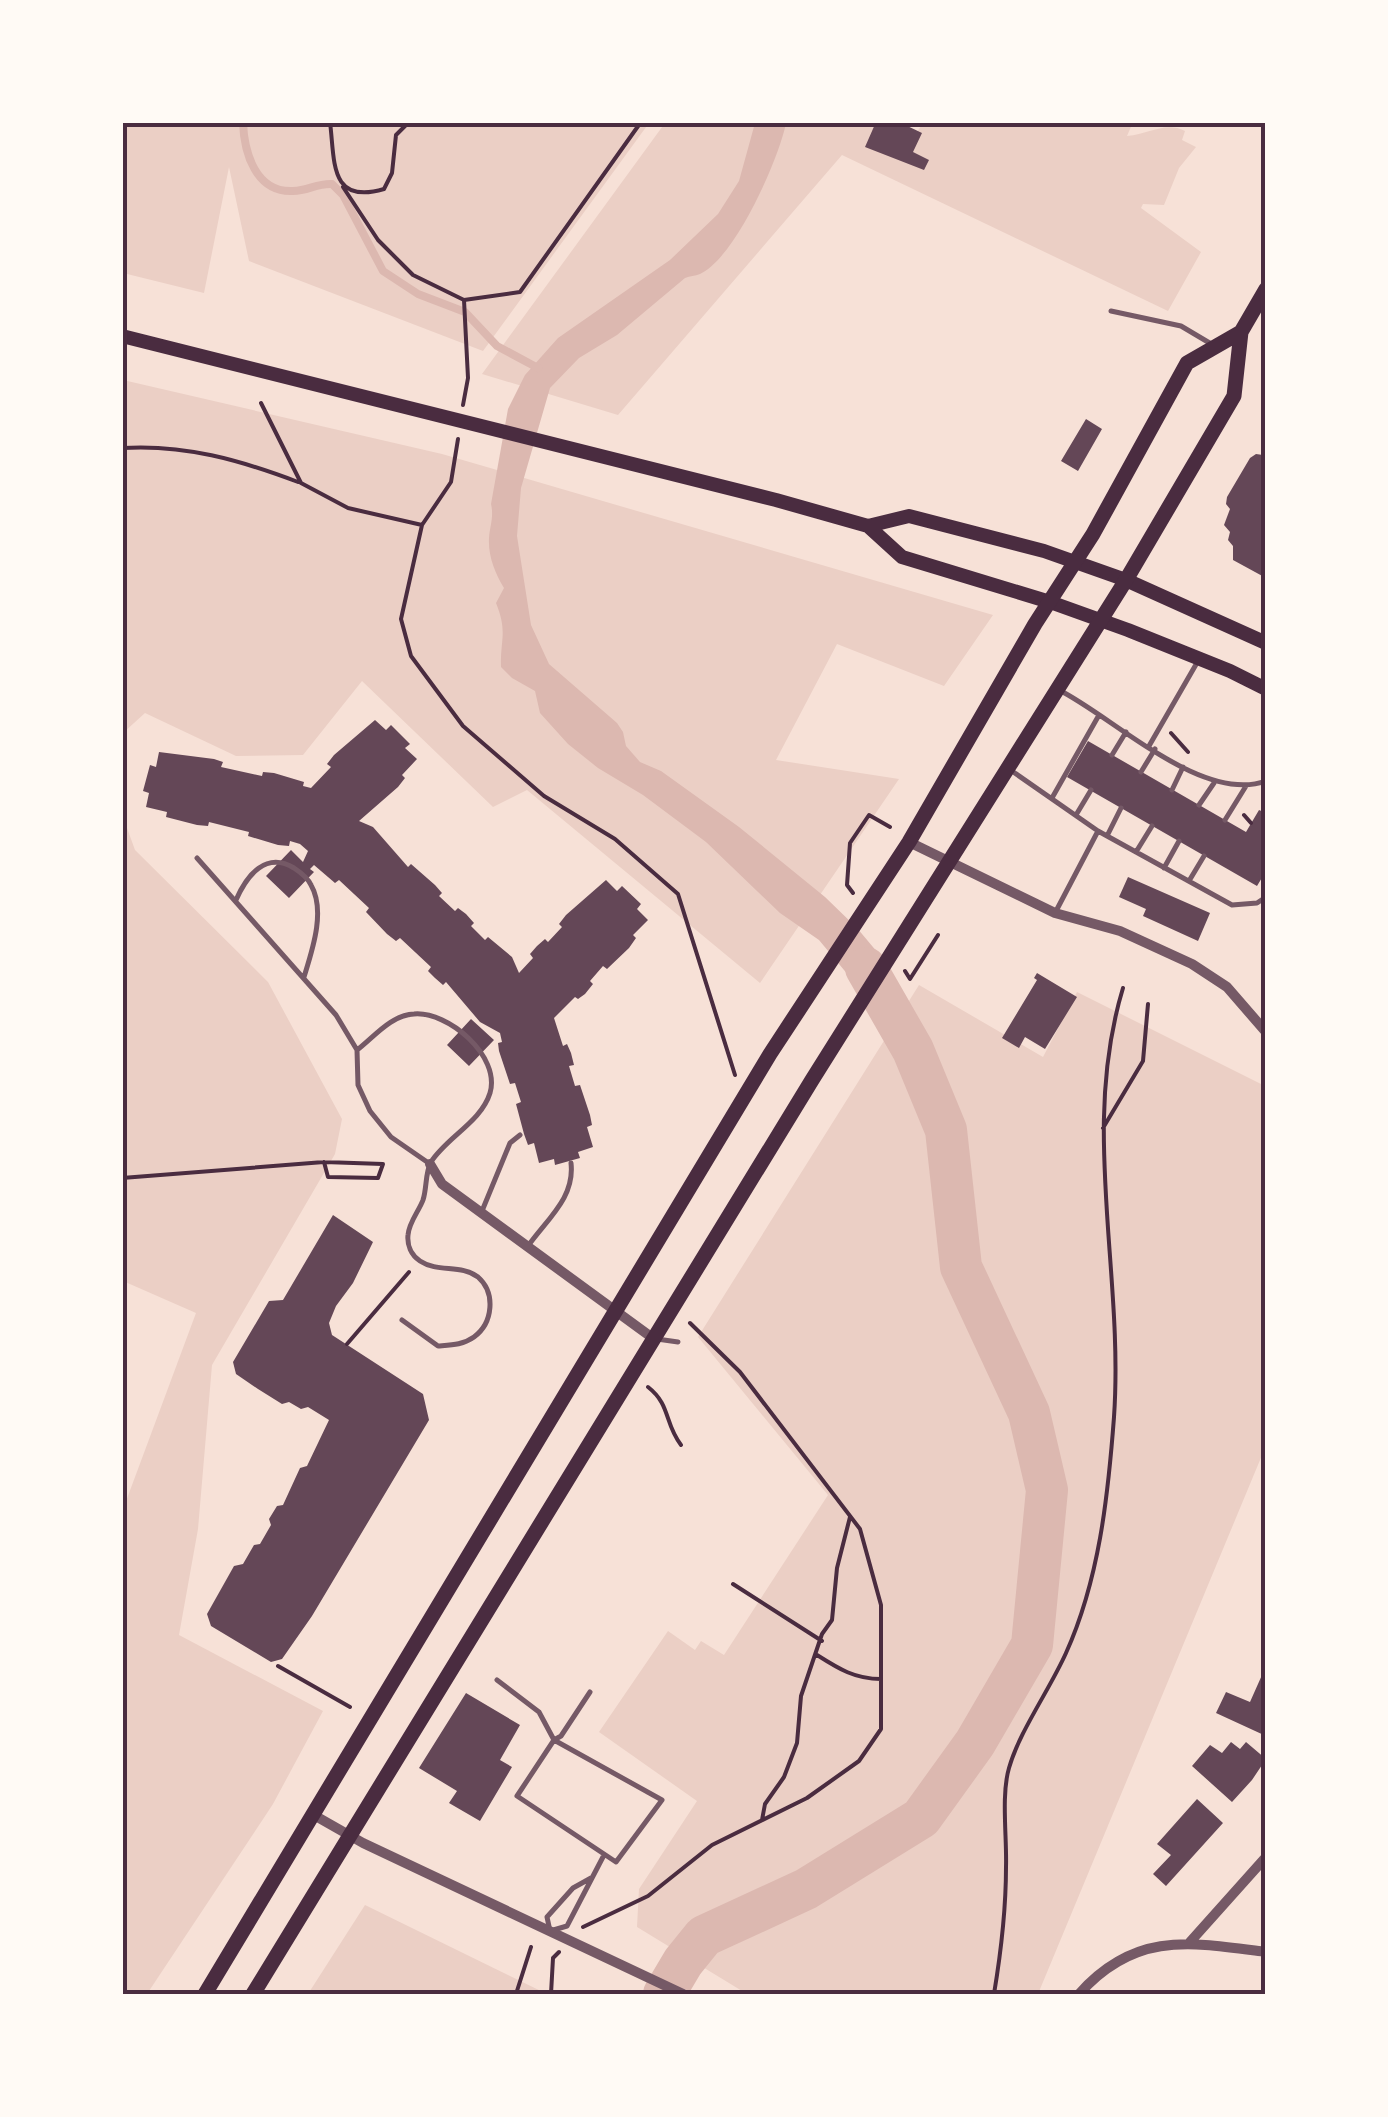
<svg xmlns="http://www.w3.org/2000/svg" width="1388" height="2117" font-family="'PT Sans',sans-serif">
	<rect width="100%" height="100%" fill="#f7e1d7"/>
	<path fill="#ebcfc5" d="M1133 122 1127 136C1150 134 1165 121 1185 131L1182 140 1196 147 1179 168 1164 205 1143 204 1141 208 1201 252 1168 311 842 155 618 415 482 374 665 123H894L915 135 923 123Z
		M123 123H649L483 351 249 261 229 167 204 293 123 273Z
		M123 380 442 454 993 615 944 686 837 644 776 760 899 779 760 983 527 790 493 807 362 681 303 755 236 756 145 713 123 733Z
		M123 817 135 850 268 982 342 1119 335 1154 212 1365 198 1529 179 1635 323 1711 273 1804 147 1994H123L122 1512 196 1313 123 1281Z
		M919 985 1043 1057 1077 992 1265 1086V1448L1038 1994H747L637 1927 639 1889 697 1801 599 1732 668 1631 695 1650 701 1641 724 1655 828 1495 698 1337Z
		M365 1905 547 1994H308Z"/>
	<path fill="#dcb8b0" d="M755 123H786C779 159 735 258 700 274 695 276 690 276 685 278L617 335 579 358 550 388 521 488 517 536 531 625 549 664 617 723 623 732 626 746 640 762 661 771 739 827 825 897 857 928 883 959 894 1016 859 988 819 940 780 913 706 842 643 795 598 768 568 744 540 713 535 691 512 678 501 667C500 639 508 633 496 603L504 588C495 573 488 556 489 538 490 525 494 517 491 504L508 409 525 375 558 338 670 260 718 214 739 181Z"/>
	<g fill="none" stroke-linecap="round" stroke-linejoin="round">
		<path stroke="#dcb8b0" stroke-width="8" d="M243 122C244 153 256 193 293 191 308 191 317 183 332 184L343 195 383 271 418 294 465 312 497 346 538 368"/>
		<path stroke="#dcb8b0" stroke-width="42" d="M664 1994 683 1962 704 1936 806 1889 921 1818 975 1743 1032 1645 1047 1490 1029 1413 961 1267 946 1130 913 1050 866 968"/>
	</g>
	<path fill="#644757" d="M876 122H899L922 133 913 152 929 160 924 170 865 147Z
		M1086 419 1102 429 1078 471 1061 461Z
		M1266 450V578L1233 560V546L1228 540 1230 532 1224 525 1230 509 1226 504 1227 497 1250 458 1256 454 1263 455Z
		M375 720 386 730 391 725 410 744 405 748 417 759 402 775 405 778 398 787 359 821 373 827 408 867 411 864 435 885 442 893 439 896 455 911 458 908 466 914 474 923 471 926 485 940 488 937 512 957 519 973 533 958 530 954 537 946 545 939 548 942 562 927 559 924 566 915 606 880 617 891 622 886 641 904 637 909 648 920 633 935 636 938 629 948 607 969 603 966 590 981 593 984 585 994 578 999 575 997 554 1018 563 1046 567 1044 571 1053 574 1065 569 1066 575 1086 580 1085 590 1115 592 1125 587 1127 593 1147 578 1152 580 1158 555 1165 554 1159 539 1163 534 1143 528 1145 524 1134 516 1104 521 1102 515 1083 510 1084 499 1051 498 1043 502 1042 500 1033 480 1022 446 982 443 985 435 978 428 971 431 967 400 938 396 941 387 934 366 912 369 908 339 880 335 883 314 865 310 869 314 872 289 898 266 876 291 850 303 862 308 851 300 844 290 841 289 846 278 845 248 836 249 832 209 822 208 826 197 825 166 817 167 812 146 807 149 793 143 791 150 765 156 767 159 752 214 759 223 762 221 767 262 776 263 772 274 773 304 782 303 786 311 788 331 767 327 764 334 755Z
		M1088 741 1246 832 1259 810 1266 813V871L1257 886 1067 777Z
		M1128 877 1210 913 1198 941 1143 916 1146 909 1119 897Z
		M1037 973 1077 997 1045 1049 1025 1037 1019 1048 1002 1038 1037 980 1034 978Z
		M471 1019 494 1040 469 1066 447 1045Z
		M333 1215 373 1242 353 1283 336 1306 329 1323 332 1335 423 1394 429 1420 312 1616 282 1659 271 1662 211 1626 207 1614 234 1566 243 1564 254 1545 260 1544 271 1525 269 1519 277 1506 283 1505 300 1468 307 1466 329 1420 308 1407 301 1409 289 1402 282 1404 258 1389 236 1374 233 1362 269 1301 283 1300Z
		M1266 1666V1736L1216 1713 1226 1692 1250 1702Z
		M466 1693 520 1725 500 1760 512 1767 480 1821 449 1803 457 1791 419 1768Z
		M1231 1742 1240 1749 1246 1742 1266 1759 1252 1780 1232 1802 1192 1766 1210 1745 1222 1753Z
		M1197 1799 1223 1823 1166 1886 1153 1874 1171 1855 1157 1844Z"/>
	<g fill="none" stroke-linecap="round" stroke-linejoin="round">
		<path stroke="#4a2c40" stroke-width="4" d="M330 122C335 161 329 205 384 189L392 173 396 135 409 122
			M343 187 378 240 413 275 464 300 520 292 641 122
			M261 403 301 483 348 508 422 525
			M463 405 468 378 464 300
			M458 439 451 482 422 525 401 619 411 656 463 726 544 796 615 839 678 894 735 1075
			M122 448C184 444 240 460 298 482
			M1171 733 1188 752
			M1244 815 1251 823
			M853 893 847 885 850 843 869 815 890 827
			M905 971 910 979 938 935
			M1103 1128 1143 1061 1148 1004
			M122 1178 324 1162 383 1164 378 1178 328 1177 324 1162
			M347 1344 409 1272
			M648 1387C671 1405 664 1423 681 1445
			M733 1584 822 1641
			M817 1655C839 1669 855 1679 881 1679
			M278 1666 350 1707
			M762 1820 765 1804 784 1777 797 1743 801 1696 822 1634 832 1620 837 1568 850 1517
			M583 1927 648 1896 712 1845 807 1798 859 1761 881 1729V1605L860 1529 740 1372 690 1323
			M516 1994 531 1947
			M551 1994 553 1958 559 1952
			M994 1994C1001 1952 1006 1910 1006 1867 1007 1838 1001 1795 1009 1768 1019 1732 1050 1689 1066 1653 1099 1580 1108 1497 1114 1417 1124 1272 1080 1130 1123 988"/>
		<path stroke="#755966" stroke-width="5" d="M1111 311 1181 326 1213 345
			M1059 690C1113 717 1202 804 1266 781
			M1149 746 1198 661
			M1112 755 1126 732
			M1009 769 1098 831 1055 913
			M1141 772 1155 749
			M1172 790 1183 767
			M1052 798 1099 715
			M1199 805 1214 783
			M1076 815 1091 790
			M1225 820 1246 786
			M1098 831 1232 905 1257 903 1266 897
			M1107 836 1121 808
			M1136 852 1152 826
			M197 858 336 1015 357 1050 358 1085 370 1111 391 1137 430 1164
			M1164 868 1179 841
			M1189 881 1204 856
			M236 900C247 875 266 851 294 868 300 872 308 878 311 885 326 911 312 951 304 977
			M357 1050C374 1037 391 1015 414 1014 448 1011 501 1056 490 1093 481 1122 447 1137 431 1162 425 1173 427 1188 423 1200 419 1211 409 1222 408 1235 407 1245 411 1255 420 1261 438 1273 461 1264 478 1277 496 1293 493 1323 474 1337 463 1345 451 1345 438 1346L402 1320
			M482 1211 510 1143 520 1135
			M528 1246C547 1219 575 1198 571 1163
			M657 1339 678 1342
			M497 1680 539 1712 554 1740 662 1800 616 1862 517 1796 554 1740 561 1736 590 1692
			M591 1878 573 1888 547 1917 550 1931 567 1926 604 1855"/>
		<path stroke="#755966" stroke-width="10" d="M909 842 1055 913 1120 931 1192 964 1227 987 1266 1032
			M430 1164 442 1184 654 1339
			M312 1814 363 1843 683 1994
			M1190 1942 1266 1857
			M1079 1994C1135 1931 1190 1942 1266 1952"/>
		<path stroke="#4a2c40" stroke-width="14" d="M122 336 776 500 868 526 902 557 1050 602 1128 630 1230 671 1266 689
			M868 526 909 516 1044 551 1126 580 1266 643"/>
		<path stroke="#4a2c40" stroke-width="15" d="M205 1994 770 1054 909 842 1035 624 1093 534 1187 363 1241 332
			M253 1994 812 1080 1126 580 1234 396 1241 332 1266 289"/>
	</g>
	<rect width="1388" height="2117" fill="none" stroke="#fffaf5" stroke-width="250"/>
	<rect x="125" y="125" width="1138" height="1867" fill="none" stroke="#4a2c40" stroke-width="4"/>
</svg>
